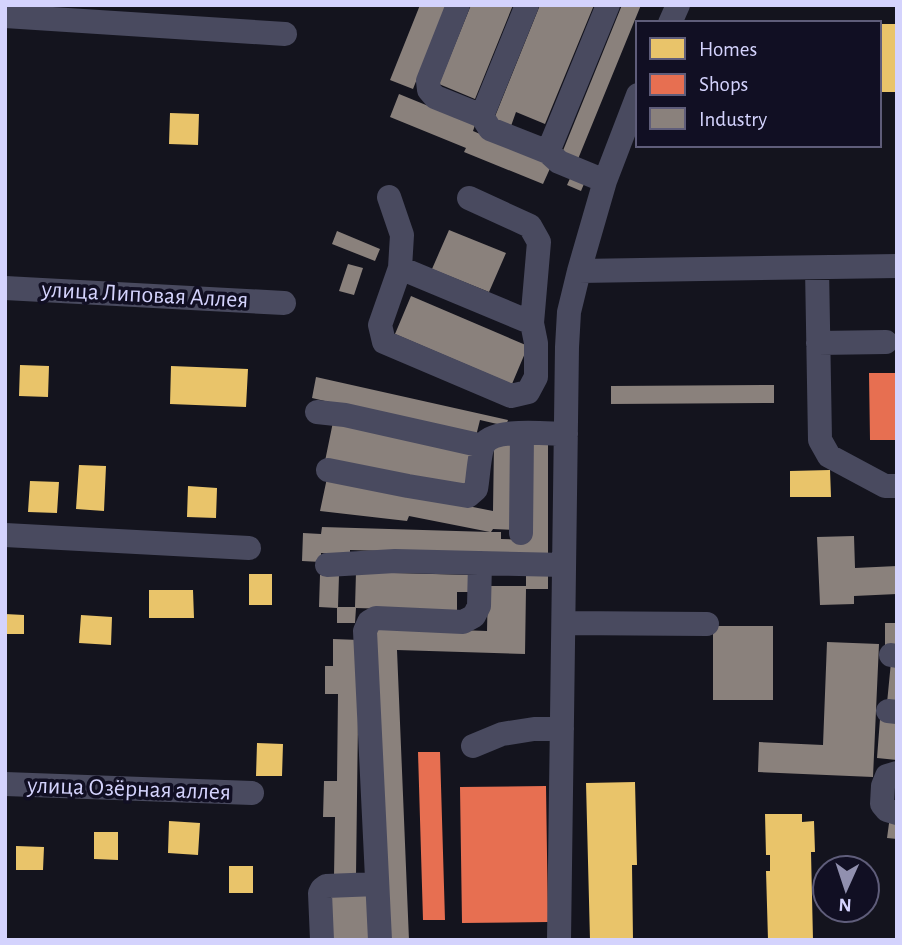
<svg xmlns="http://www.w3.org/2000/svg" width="902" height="945" font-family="'Alegreya Sans',sans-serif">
	<rect width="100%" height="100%" fill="#14141e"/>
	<path fill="#e9c46a" d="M879 24H897V92H879Z
		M170 113 199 114 198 145 169 144Z
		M20 365 49 366 48 397 19 396Z
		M171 366 248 369 246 407 170 404Z
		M79 465 106 466 104 511 76 509Z
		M830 470 831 497H790V471Z
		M30 481 59 482 57 513 28 512Z
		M188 486 217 488 216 518 187 517Z
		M249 574H272V605H249Z
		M149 590H193L194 618H149Z
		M5 614 24 615V634H5Z
		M81 615 112 617 111 645 79 643Z
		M257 743 283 744 282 776H256Z
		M635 782 637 865H632L633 940H590L586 783Z
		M765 814H802V822L814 821 815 852H811L813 940H768L766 871H770V855H766Z
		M169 821 200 823 198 855 168 853Z
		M94 832H118V860L94 859Z
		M16 846 44 847 43 870H16Z
		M229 866H253V893H229Z"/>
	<path fill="#e76f51" d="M869 373H897V440H870Z
		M418 752H440L445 920H423Z
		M546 786 548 922 462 923 460 787Z"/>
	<path fill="#8a817c" d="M420 5H446L413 89 390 80Z
		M471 5H513L475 99 439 84Z
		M540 5H594L545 124 516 112 511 126 494 119Z
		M622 5H641L578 159 562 153Z
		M399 94 475 125 473 131 552 164 543 184 464 152 466 148 390 117Z
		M572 174 586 179 581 191 567 185Z
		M449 230 506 253 489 292 432 269Z
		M337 231 380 249 375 261 332 244Z
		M348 264 363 268 354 295 339 291Z
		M411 296 528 346 512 384 395 334Z
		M316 377 508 420 506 426 480 420 476 436 312 398Z
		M774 385V403L611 404V386Z
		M333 422 474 452 467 487 325 461Z
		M528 441H548V556L350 550V554L321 553V562L302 561 303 533 321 534 322 527 490 532 409 516 407 521 320 511 327 478 493 511 494 444 515 445 513 530 493 529 491 532H501V539L528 540Z
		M854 536 855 568 897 566V594L854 596V604L820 605 817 537Z
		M356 572 471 575 470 592H457V611L356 608 355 623H337V608L319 607 320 575H339L338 607H355Z
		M526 572H548V589H526L525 654 397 650 409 940H387L375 627 487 631 488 586H526Z
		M885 623H897V648H885Z
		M713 626H773V700H713Z
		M333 639 359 640 356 876H334L335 817H323L324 781H337L338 694H325V666H333Z
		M827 642 879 644 873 777 758 772 759 742 823 745Z
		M891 662H897V704L887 703Z
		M880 719 897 721V760L877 758Z
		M890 816 897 817V839L887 838Z
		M369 892 371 940H333L331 893Z"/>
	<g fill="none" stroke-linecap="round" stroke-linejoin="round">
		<path stroke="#494a5f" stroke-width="24" d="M458 5 428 81 429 90 435 97 482 116 490 129 548 152 559 162 605 181
			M5 16 285 34
			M670 23 678 5
			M482 116 527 5
			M548 152 608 5
			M389 197 402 235 400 268 380 325 384 342 511 396 528 392 536 377V343L532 323 539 242 530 226 469 198
			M400 268 532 323
			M817 268 820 440 829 456 885 486H897
			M579 271 897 266
			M5 288 284 303
			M818 343 886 342
			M317 412 345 415 483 446
			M328 470 408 486 468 496 476 489C478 479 479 455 483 446 491 427 547 434 566 434
			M521 533 522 434
			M5 535 249 548
			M327 565 395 561 564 565
			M564 623 707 624
			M891 655 897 656
			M888 711 897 712
			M473 746 502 734 534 729H562
			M897 773 887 776 883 786 882 804 887 810 897 813
			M5 784 252 793
			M322 940 320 893 322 889 326 886 377 884
			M380 940 365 631 369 622 376 618 463 622 474 616 479 606 480 563
			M559 940 567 347 569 312 579 271 605 181 638 95"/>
	</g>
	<g text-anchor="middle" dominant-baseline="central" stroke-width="7" stroke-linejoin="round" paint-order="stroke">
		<g font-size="24" fill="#d4d3fd" stroke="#110f23">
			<text transform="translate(145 295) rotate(3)">улица Липовая Аллея</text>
			<text transform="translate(129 789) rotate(2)">улица Озёрная аллея</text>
		</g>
	</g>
	<rect width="902" height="945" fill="none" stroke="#d4d3fd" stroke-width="14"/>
	<rect x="636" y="21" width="245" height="126" fill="#110f23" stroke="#5f5d7a" stroke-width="2"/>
	<rect x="650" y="38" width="35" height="21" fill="#e9c46a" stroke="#5f5d7a" stroke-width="2"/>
	<text x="699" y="56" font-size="21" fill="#d4d3fd">Homes</text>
	<rect x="650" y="74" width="35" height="21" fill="#e76f51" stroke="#5f5d7a" stroke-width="2"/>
	<text x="699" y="91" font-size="21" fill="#d4d3fd">Shops</text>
	<rect x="650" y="108" width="35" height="21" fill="#8a817c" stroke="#5f5d7a" stroke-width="2"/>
	<text x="699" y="126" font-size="21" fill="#d4d3fd">Industry</text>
	<g transform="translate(846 889) rotate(183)"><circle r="33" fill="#110f23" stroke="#5f5d7a" stroke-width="2"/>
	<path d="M0-5L12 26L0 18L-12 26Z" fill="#9190af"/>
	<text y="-10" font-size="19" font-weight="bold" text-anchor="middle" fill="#d4d3fd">N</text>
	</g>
</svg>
